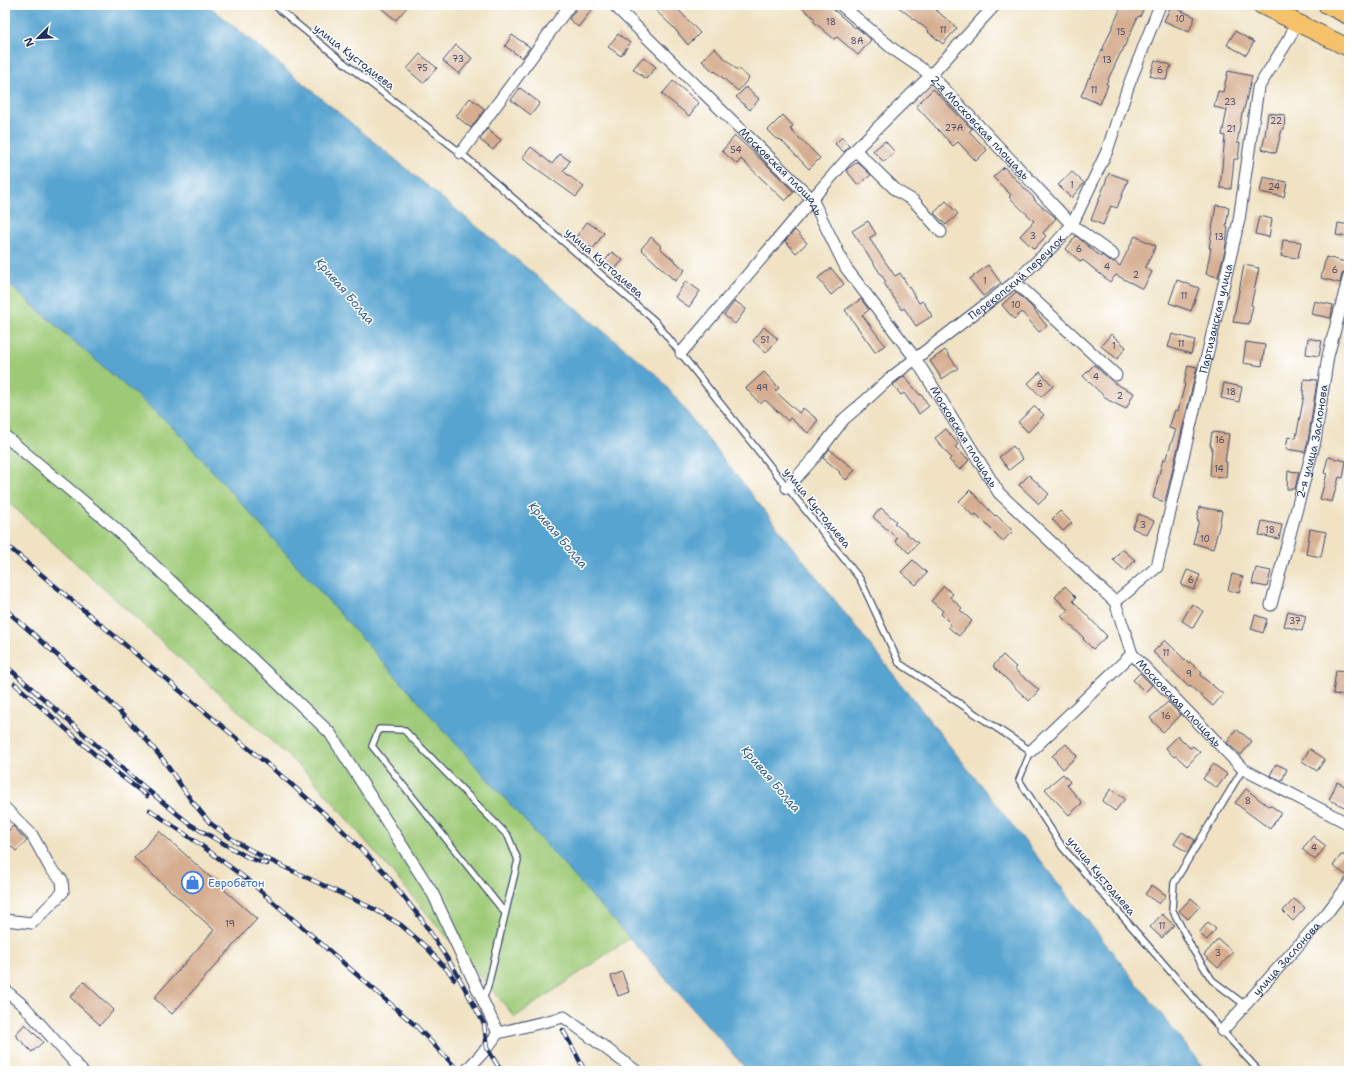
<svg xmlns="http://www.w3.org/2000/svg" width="1354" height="1076" font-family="'Shantell Sans',sans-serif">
	<rect width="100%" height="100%" fill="#fff"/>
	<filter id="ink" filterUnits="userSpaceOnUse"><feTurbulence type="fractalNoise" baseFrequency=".025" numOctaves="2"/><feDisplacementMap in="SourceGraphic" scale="8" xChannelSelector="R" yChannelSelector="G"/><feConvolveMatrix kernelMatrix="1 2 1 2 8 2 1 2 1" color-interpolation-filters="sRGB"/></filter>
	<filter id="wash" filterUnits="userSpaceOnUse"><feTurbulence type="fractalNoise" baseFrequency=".012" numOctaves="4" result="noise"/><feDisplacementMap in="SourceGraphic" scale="16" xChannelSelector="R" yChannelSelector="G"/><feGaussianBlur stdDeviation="0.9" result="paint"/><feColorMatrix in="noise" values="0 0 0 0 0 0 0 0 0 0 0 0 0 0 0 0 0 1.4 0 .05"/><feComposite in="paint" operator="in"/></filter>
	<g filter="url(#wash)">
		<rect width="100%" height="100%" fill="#f0e2c3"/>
		<path fill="#9eca77" stroke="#5c7c6a" d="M5 281 175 429 630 938 515 1017 312 778 5 499Z"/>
		<path fill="#58a4d0" stroke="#3a6a97" d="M5 5H208L659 377 1206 1071H748L175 429 5 281Z"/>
		<g id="blocks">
			<path fill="#d6ad90" d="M377 5H409L396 20Z
				M577 5H585L592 10 578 27 569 19 576 9Z
				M650 5H674L700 33 688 45 673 27Z
				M799 5H828L855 28 856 27 871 40 858 55 837 37 834 39 813 21 815 19Z
				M896 5H930L957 28 943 44 928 32 929 31Z
				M1122 5H1145L1140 17 1138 16 1122 52H1121L1106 84 1108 85 1100 104 1081 96 1089 77 1090 78Z
				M1171 6 1195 17 1189 32 1164 21Z
				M1235 31 1254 42 1246 55 1227 45Z
				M618 34 630 43 621 56 608 47Z
				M512 35 530 47 522 58 505 46Z
				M456 45 472 58 459 74 443 61Z
				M714 48 737 70 738 68 749 78 738 91 715 71 714 72 702 61Z
				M420 54 437 68 423 83 407 69Z
				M643 57 656 67 646 79 633 69Z
				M1155 60 1171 65 1166 80 1150 76Z
				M1228 71 1252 76 1243 113H1242L1237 143H1240L1238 159H1234L1231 189 1220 188 1225 136 1222 135 1227 110 1214 107 1218 91 1223 92Z
				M673 81 699 103 689 116 662 94Z
				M746 87 759 99 750 110 736 97Z
				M520 88 540 103 531 115 511 100Z
				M933 89 972 129 969 131 987 150 976 161 958 142 953 146 916 106Z
				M470 98 485 109 471 128 456 116Z
				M1268 113 1285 115 1284 129H1282L1276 153 1262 149 1265 136Z
				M783 115 793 126 790 129 820 158 809 169 780 139 778 140 768 130Z
				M487 129 501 140 493 150 480 140Z
				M735 136 767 165 794 192 785 201 741 159 737 164 722 151Z
				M842 137 849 146 844 152 835 144Z
				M885 141 895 152 884 162 873 151Z
				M531 147 552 164 560 154 570 161 563 171 584 187 576 197 522 158Z
				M857 162 871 175 858 185 846 170Z
				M1004 167 1035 199 1034 200 1056 218 1043 233 1046 236 1034 249 1020 236 1034 221 1009 197 1011 195 993 177Z
				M1072 172 1084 183 1071 198 1058 185Z
				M1109 173 1128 180 1117 208 1111 206 1103 225 1091 220Z
				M1263 177 1287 182 1284 197 1260 192Z
				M946 201 958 214 946 225 934 213Z
				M1216 205 1229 207 1226 227H1228L1225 250 1218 277 1206 274 1211 248H1209Z
				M1259 216 1272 219 1269 237 1255 234Z
				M868 221 876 234 869 238 895 276 900 273 919 303 923 301 932 316 916 326 904 308 902 310 884 283 886 282 852 231Z
				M587 222 604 233 593 249 576 237Z
				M1338 223 1349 225V237L1336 235Z
				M795 230 807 243 796 253 785 241Z
				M1076 236 1101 257 1102 255 1109 261 1115 262 1120 266 1135 236 1156 246 1145 268 1152 272 1143 289 1116 275 1110 282 1083 260 1081 262 1066 249Z
				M651 237 661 246 660 248 685 270 675 281 641 249Z
				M1283 240 1301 242 1298 258 1281 256Z
				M612 252 623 260 614 270 604 262Z
				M1326 257 1349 263 1347 269 1342 274 1340 283 1321 278Z
				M988 265 1001 283 983 296 970 279Z
				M1244 265 1259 268 1251 305 1253 306 1249 324 1233 322Z
				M831 268 844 284 831 295 818 278Z
				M1177 280 1199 288 1191 311 1169 303Z
				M686 281 700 291 689 307 675 297Z
				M1016 292 1030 305 1047 326 1039 332 1022 312 1014 319 1002 305Z
				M861 299 869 310 862 315 885 345 875 352 845 310Z
				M735 301 746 309 735 324 724 315Z
				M1314 301 1333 305 1331 318 1311 314Z
				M764 327 778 339 766 353 753 341Z
				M1111 334 1126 347 1117 359 1101 346Z
				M1172 334 1195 340 1191 354 1168 347Z
				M1308 338 1322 341 1319 356 1306 354Z
				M1246 342 1265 345 1262 366 1243 363Z
				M945 350 958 368 942 379 930 361Z
				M1094 365 1114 383 1134 393 1126 409 1108 400 1083 376Z
				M1188 365 1197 367 1165 502 1153 498 1163 459 1165 460 1176 430 1169 428 1175 410 1178 411 1185 384H1184Z
				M764 372 779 388 775 391 799 413 803 408 818 420 808 433 790 418 788 421 765 400 760 404 746 388Z
				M1040 372 1053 386 1041 397 1028 383Z
				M904 376 920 395 921 394 929 406 919 414 904 393 901 395 893 385Z
				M1304 379 1317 380 1308 442 1305 452 1286 449 1288 437 1296 438 1304 395H1303Z
				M1224 383 1242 387 1239 402 1221 398Z
				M1035 406 1044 415 1028 432 1018 422Z
				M946 429 958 444 955 447 969 460 960 470 949 460 951 458 935 438Z
				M1212 432 1229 434 1225 462H1227L1226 477 1210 476 1212 446H1210Z
				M1013 446 1023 459 1009 470 999 457Z
				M829 449 855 470 846 480 839 473 840 472 823 458Z
				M1328 457 1346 461 1343 478 1339 477 1332 502 1320 499 1327 474 1324 473Z
				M1288 471 1299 472 1295 489H1287Z
				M1029 475 1049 494 1039 504 1019 485Z
				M970 490 995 516 996 515 1013 531 1003 541 976 514 973 516 959 501Z
				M1199 507 1222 511 1219 527 1213 549 1193 543 1199 520H1197Z
				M881 508 896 521 894 523 918 543 909 553 895 541 897 538 873 517Z
				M1060 511 1072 523 1063 531 1052 519Z
				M1139 514 1154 521 1147 535 1132 528Z
				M1262 521 1282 525 1279 539 1259 535Z
				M1310 529 1326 532 1321 557 1306 554Z
				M1122 549 1135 560 1126 571 1113 560Z
				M913 560 927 573 916 585 901 572Z
				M1256 568 1271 571 1267 587 1252 584Z
				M1187 570 1200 575 1194 590 1181 585Z
				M1232 574 1243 577 1239 593 1228 590Z
				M944 586 953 594 950 597 962 608 960 610 972 621 959 636 948 627 951 624 941 614 943 611 931 601Z
				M1065 586 1076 597 1073 601 1107 636 1093 649 1083 639 1084 638 1061 616 1068 610 1055 597Z
				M1192 604 1203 611 1193 628 1182 621Z
				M1288 611 1306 616 1302 631 1284 626Z
				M1255 615 1267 619 1263 633 1251 629Z
				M1165 640 1188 663 1190 662 1202 673 1200 675 1223 694 1213 706 1190 686 1189 687 1153 652Z
				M1003 655 1016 667 1014 669 1039 690 1029 701 993 666Z
				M1336 670 1349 671V696L1333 694Z
				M1140 673 1152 685 1145 692 1133 680Z
				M1168 702 1181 715 1163 732 1150 718Z
				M1236 729 1252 741 1241 755 1227 743Z
				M1178 736 1190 748 1193 746 1200 752 1187 766 1176 756 1174 757 1166 748Z
				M1066 744 1077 756 1063 769 1052 756Z
				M1310 749 1325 759 1317 771 1302 761Z
				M1213 764 1227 774 1217 788 1203 779Z
				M1276 764 1287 769 1282 781 1270 775Z
				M1063 774 1070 782 1067 785 1082 803 1069 815 1045 789Z
				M1337 782 1349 788V809L1329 800Z
				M1111 789 1125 799 1115 811 1102 801Z
				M1246 789 1268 806 1270 805 1281 813 1270 829 1235 803Z
				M13 826 27 841 16 851 5 840V834Z
				M159 831 257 919 172 1014 154 998 214 930 134 858Z
				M1182 832 1195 840 1187 852 1174 844Z
				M1313 836 1326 846 1315 860 1302 849Z
				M1341 855H1344L1349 859V877L1333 866Z
				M1152 885 1166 895 1159 904 1145 894Z
				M1191 898 1200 906 1188 919 1179 911Z
				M1294 899 1305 908 1293 921 1283 911Z
				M1162 914 1174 925 1162 938 1150 927Z
				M1208 922 1216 929 1207 940 1199 933Z
				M1218 939 1233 952 1218 968 1204 955Z
				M622 972 629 992 618 996 611 976Z
				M84 982 114 1010 100 1025 70 997Z
				M25 1024 43 1042 32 1052 15 1035Z"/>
		</g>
	</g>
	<g filter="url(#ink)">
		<use href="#blocks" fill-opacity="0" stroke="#3b4a6d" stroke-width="1"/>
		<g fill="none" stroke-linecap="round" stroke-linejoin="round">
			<defs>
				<path id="service" d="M274 5 343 62 461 153 655 321 860 579 899 663 1031 751 1019 780 1063 848 1217 1025 1259 1071
					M1243 769 1174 883 1172 909 1193 950 1212 980 1245 1005
					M483 999 488 986 518 860 508 836 404 730 379 729 372 746 505 913"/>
				<g id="minor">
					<path id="s1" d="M614 5 812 199 846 268 915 358 999 493 1115 602 1132 654 1243 769 1349 824"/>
					<path id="s2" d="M841 5 893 49 931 75 1072 225 1113 255"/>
					<path d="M855 150 897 191 914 201 941 232"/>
					<path d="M461 153 570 5"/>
					<path d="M1015 282 1116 375"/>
					<path d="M681 353 812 199 855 150 931 75 995 5"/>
					<path d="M5 436 113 526 330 733 433 894 498 1033"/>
					<path id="s3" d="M787 488 814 458 844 419 865 401 889 379 1015 282 1055 244 1072 225 1107 151 1128 87 1160 5"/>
					<path id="s4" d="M1115 602 1157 567 1239 220 1258 88 1290 37 1296 23"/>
					<path id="s5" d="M1271 605 1315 441 1328 356 1349 276"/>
					<path d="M1031 751 1132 654"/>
					<path d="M5 808 32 835 51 869 62 880 63 892 32 923 5 920"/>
					<path d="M5 990 24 1006 82 1071"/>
					<path id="s6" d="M1222 1031 1327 913 1349 884"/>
					<path d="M466 1071 487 1048 498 1033 564 1017 636 1071"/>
				</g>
				<path id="primary" d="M1261 5 1349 48
					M1327 5 1349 16"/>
			</defs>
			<use href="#service" stroke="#3b4a6d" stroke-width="8"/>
			<use href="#minor" stroke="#3b4a6d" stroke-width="13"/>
			<use href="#primary" stroke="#3b4a6d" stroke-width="19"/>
			<use href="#service" stroke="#fff" stroke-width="5.5"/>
			<use href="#minor" stroke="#fff" stroke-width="11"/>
			<use href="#primary" stroke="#f5c16b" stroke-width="17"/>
			<defs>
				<path id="rail" d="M5 544 291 784 337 825 383 871 422 920 456 972 484 1024 487 1048 501 1071
					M5 609 110 702 145 738 164 761 191 800 210 823 236 842 265 858 374 909 401 925 425 946 450 973 454 979
					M5 665 144 787 191 825 249 858 267 864
					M15 684 107 765 147 796
					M150 810 198 843 249 881 416 1026 459 1071
					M563 1030 585 1071"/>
			</defs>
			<use href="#rail" stroke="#1b2f5e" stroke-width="4.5"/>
			<use href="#rail" stroke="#fff" stroke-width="3" stroke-dasharray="9" stroke-linecap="butt"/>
		</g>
	</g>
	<defs>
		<symbol id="shop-ring" viewBox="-11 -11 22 22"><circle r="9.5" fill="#fff" stroke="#3f7fe0" stroke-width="1.5"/><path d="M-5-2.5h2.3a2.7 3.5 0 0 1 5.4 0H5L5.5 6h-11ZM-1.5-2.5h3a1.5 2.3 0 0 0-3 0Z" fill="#3f7fe0"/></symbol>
	</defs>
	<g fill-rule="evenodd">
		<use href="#shop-ring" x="180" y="870" width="25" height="25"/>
	</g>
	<g text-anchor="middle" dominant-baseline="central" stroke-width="3" stroke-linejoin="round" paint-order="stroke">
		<g font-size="9" fill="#4a4e6a">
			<text x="1180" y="19">10</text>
			<text x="831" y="22">18</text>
			<text x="943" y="30">11</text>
			<text x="1121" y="32">15</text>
			<text x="857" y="41">8А</text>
			<text x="458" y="59">73</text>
			<text x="1107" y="60">13</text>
			<text x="422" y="68">75</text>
			<text x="1160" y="70">6</text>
			<text x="1094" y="90">11</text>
			<text x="1230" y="102">23</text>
			<text x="1276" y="121">22</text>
			<text x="954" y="128">27А</text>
			<text x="1231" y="129">21</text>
			<text x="736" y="150">54</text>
			<text x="1072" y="185">1</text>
			<text x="1274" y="187">24</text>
			<text x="1033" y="236">3</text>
			<text x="1219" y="237">13</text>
			<text x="1079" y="249">6</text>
			<text x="1107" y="267">4</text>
			<text x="1335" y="270">6</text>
			<text x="1136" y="275">2</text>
			<text x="985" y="281">1</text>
			<text x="1184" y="296">11</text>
			<text x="1016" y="305">10</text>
			<text x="765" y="340">51</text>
			<text x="1181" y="344">11</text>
			<text x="1114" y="346">1</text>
			<text x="1096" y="377">4</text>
			<text x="1040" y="384">6</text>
			<text x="762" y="388">49</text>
			<text x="1231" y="392">18</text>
			<text x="1120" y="396">2</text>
			<text x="1220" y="440">16</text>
			<text x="1219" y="469">14</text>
			<text x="1143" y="525">3</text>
			<text x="1270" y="530">18</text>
			<text x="1205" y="539">10</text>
			<text x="1191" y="580">6</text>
			<text x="1295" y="621">37</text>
			<text x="1166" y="653">11</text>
			<text x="1189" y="674">9</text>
			<text x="1166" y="716">16</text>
			<text x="1248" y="801">8</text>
			<text x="1314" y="848">4</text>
			<text x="1294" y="910">1</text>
			<text x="230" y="924">19</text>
			<text x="1162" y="926">11</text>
			<text x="1218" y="953">3</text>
		</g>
		<g font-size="11" fill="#1b2f5e" stroke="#fff">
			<text transform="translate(354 57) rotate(38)">улица Кустодиева</text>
			<text stroke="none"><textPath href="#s2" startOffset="186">2-я Московская площадь</textPath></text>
			<text stroke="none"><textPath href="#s1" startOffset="236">Московская площадь</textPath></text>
			<text transform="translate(604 263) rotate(41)">улица Кустодиева</text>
			<text stroke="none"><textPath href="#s3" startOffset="313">Перекопский переулок</textPath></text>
			<text stroke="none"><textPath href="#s4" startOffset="310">Партизанская улица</textPath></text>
			<text stroke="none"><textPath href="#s1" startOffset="560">Московская площадь</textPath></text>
			<text stroke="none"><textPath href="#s5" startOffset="169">2-я улица Заслонова</textPath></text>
			<text transform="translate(817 508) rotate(51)">улица Кустодиева</text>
			<text stroke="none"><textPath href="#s1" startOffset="908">Московская площадь</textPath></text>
			<text transform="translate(1101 876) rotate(50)">улица Кустодиева</text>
			<text stroke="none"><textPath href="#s6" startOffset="97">улица Заслонова</textPath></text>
		</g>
		<g font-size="11" fill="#366cbe" stroke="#fff" text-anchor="start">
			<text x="208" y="883">Евробетон</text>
		</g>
		<g font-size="12" font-style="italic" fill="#335e8c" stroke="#fff">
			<text transform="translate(345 291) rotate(49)">Кривая Болда</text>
			<text transform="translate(558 535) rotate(49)">Кривая Болда</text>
			<text transform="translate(771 779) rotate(49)">Кривая Болда</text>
		</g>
	</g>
	<rect width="1354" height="1076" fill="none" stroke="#fff" stroke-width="20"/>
	<g transform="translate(38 38) rotate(246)" stroke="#ffffff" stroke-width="3" paint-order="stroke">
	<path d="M0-3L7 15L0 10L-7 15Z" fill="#1b2f5e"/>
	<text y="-6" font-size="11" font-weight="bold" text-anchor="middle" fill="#1b2f5e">N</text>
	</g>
</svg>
